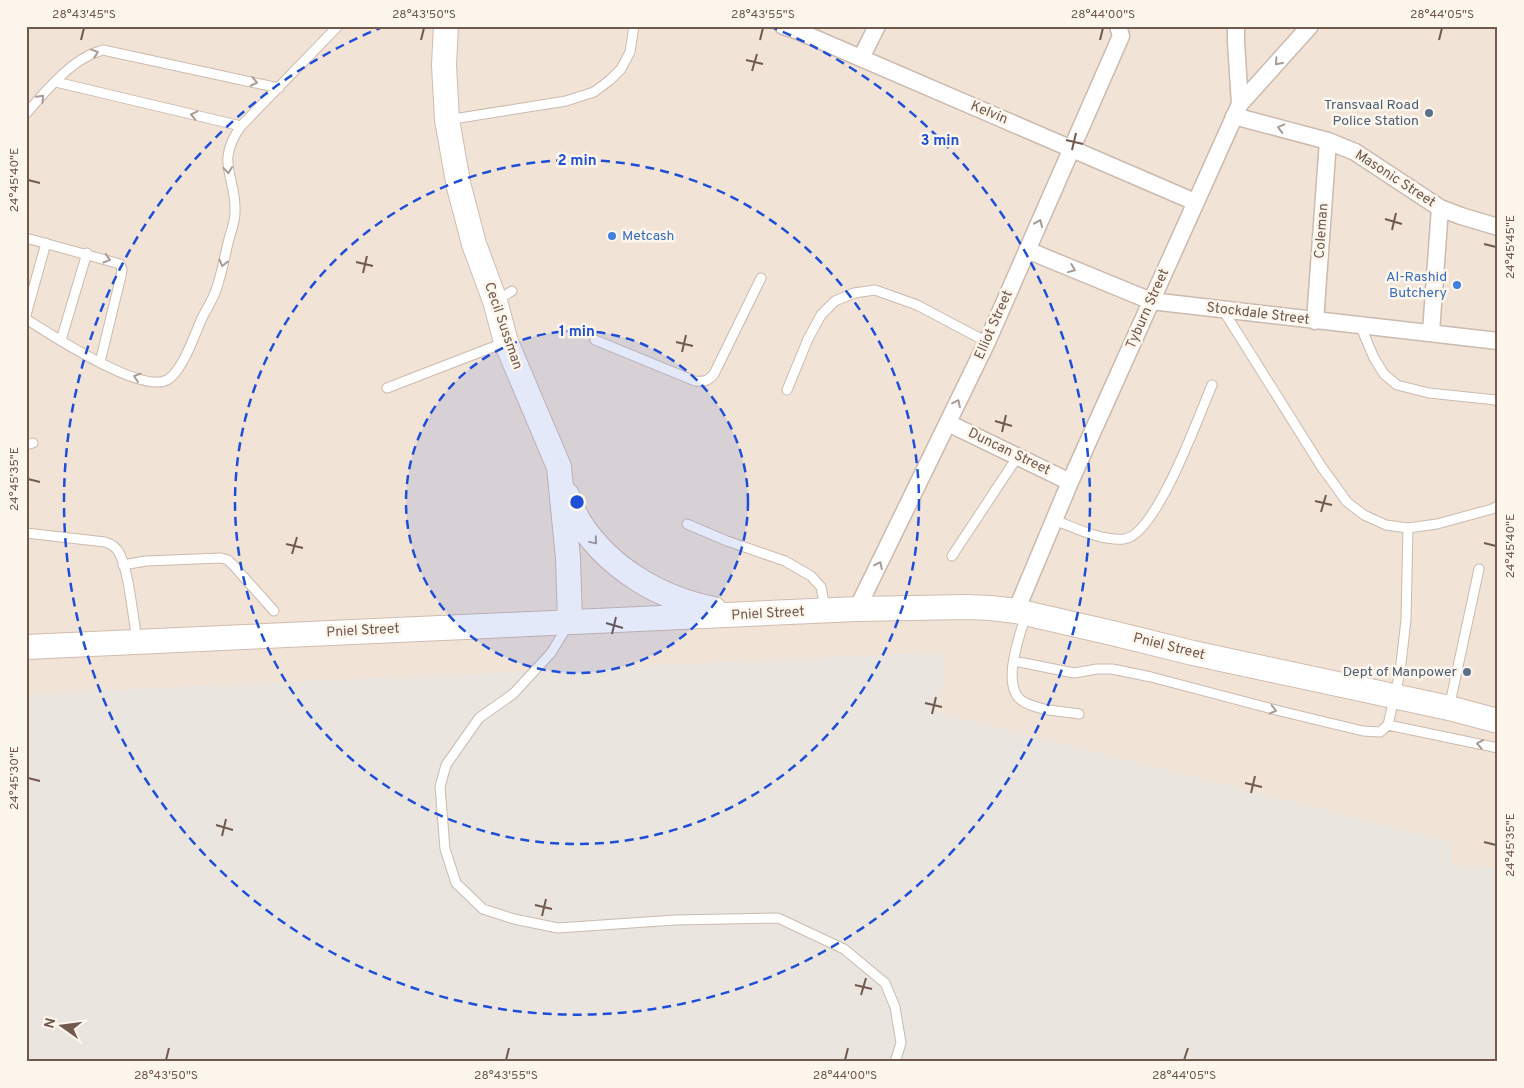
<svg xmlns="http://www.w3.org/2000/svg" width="1524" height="1088" font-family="Overpass,sans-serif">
	<rect width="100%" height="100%" fill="#faf2e7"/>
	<path fill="#f1e4d6" d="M26 26H1498V1062H26Z"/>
	<path fill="#ebe5e0" d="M946 652 939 713 1452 842V865L1498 869V1052L1496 1062H26V694Z"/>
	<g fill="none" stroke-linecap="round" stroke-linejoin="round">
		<defs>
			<path id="lane" d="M56 82 241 126
				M26 114C40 97 68 65 88 56 92 53 98 52 103 50L279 88
				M447 120 566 101 594 92 610 80 621 69 630 52 634 26
				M26 238 120 264 122 270 121 276 100 362
				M497 300 512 291
				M1223 310 1321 466 1347 502 1364 515 1386 525 1408 528 1437 524 1492 509 1498 506
				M26 315 46 243
				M26 319C50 334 140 394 167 380 182 372 195 334 202 318 207 308 214 298 217 287 222 272 225 255 229 239 231 231 235 222 235 213 237 176 214 164 241 126L338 26
				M1360 325 1374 358 1384 374 1397 385 1429 393 1496 400 1498 402
				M61 340 87 253
				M595 340 695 381C704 382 708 381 714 374L761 278
				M387 388 506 342
				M787 390 808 339 821 315 835 301 854 293 875 290 917 305 987 342
				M26 445 33 443
				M1054 520C1076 528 1101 541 1124 539 1156 536 1199 415 1212 385
				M687 524 727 541 785 561 811 576 821 587 825 608
				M26 533 105 542C111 544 115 546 118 551 129 568 133 619 137 640
				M952 556 1018 456
				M123 565 146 561 221 558 228 560 233 565 274 611
				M1026 614C1020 635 998 691 1026 703 1042 711 1061 711 1079 714
				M568 625 551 653 513 694 479 718 446 765 440 787 445 849 456 883 483 909 514 919 558 928 675 920 778 918 844 949 885 983 895 1007 901 1043 895 1062
				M1014 661 1074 673 1097 669H1112L1151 677 1280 711 1363 731 1380 732 1388 725 1400 672 1406 620 1408 528
				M1449 708 1479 569
				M1388 725 1498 748"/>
			<path id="street" d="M783 26 798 31 1195 202
				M1236 26V42L1240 104
				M861 58 877 26
				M1234 116 1328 141 1355 152 1440 208 1461 216 1498 227
				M1027 250 1151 301 1498 341
				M1315 321 1328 141
				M1431 332 1440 208
				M948 423 1070 482
				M857 609 987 342 1121 36 1118 26
				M1016 611 1070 482 1240 104 1310 26"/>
			<path id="secondary" d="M446 26 444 65 447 120 459 187 474 244 495 301 506 342 559 467 568 558 570 622
				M567 495C571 504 575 515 580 523 610 569 661 599 714 609
				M26 647 857 609 967 607 991 608 1016 611 1112 633 1193 653 1449 708 1498 721"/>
		</defs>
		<use href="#lane" stroke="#cbbaae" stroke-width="11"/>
		<use href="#street" stroke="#cbbaae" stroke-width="19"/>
		<use href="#secondary" stroke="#d0bcaf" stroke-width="26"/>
		<use href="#lane" stroke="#fff" stroke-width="9"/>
		<use href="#street" stroke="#fff" stroke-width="16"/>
		<use href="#secondary" stroke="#fff" stroke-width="24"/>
	</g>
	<defs><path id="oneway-chevron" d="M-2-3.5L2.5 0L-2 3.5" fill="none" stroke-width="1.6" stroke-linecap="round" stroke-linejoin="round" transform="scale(1.25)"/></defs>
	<g stroke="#aa9b95">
		<use href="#oneway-chevron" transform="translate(95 53) rotate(-19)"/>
		<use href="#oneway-chevron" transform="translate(1278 62) rotate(132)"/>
		<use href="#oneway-chevron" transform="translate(254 82) rotate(12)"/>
		<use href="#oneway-chevron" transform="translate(41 98) rotate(-46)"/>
		<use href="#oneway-chevron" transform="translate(194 115) rotate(-167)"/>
		<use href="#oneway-chevron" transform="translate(1281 128) rotate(-165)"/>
		<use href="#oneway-chevron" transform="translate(228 170) rotate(84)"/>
		<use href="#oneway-chevron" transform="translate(1039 223) rotate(-67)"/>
		<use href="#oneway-chevron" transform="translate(107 259) rotate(16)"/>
		<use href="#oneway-chevron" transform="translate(223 263) rotate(104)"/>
		<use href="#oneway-chevron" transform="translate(1072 269) rotate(22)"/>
		<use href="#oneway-chevron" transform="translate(137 377) rotate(-161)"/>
		<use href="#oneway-chevron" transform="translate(957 403) rotate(-64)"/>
		<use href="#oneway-chevron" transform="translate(594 541) rotate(50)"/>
		<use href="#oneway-chevron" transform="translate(879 565) rotate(-64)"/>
		<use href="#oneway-chevron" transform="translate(1273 710) rotate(14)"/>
		<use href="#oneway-chevron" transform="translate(1480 744) rotate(-169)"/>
	</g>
	<path fill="none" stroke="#72594e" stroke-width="2" d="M81 40 84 28M421 40 424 28M760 40 763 28M1100 40 1103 28M1439 40 1442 28M746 60 763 64M752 71 757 54M1066 140 1083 144M1072 150 1076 133M28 180 40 183M1385 219 1402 224M1392 230 1396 213M1484 244 1496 247M356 262 373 266M363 273 367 256M676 342 693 346M682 352 686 335M995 421 1012 426M1002 432 1006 415M28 479 40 482M1315 501 1332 505M1321 512 1326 495M1484 543 1496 546M286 544 303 548M292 554 297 537M606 623 623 628M612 634 616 617M925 703 942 707M932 714 936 697M28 778 40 781M1245 783 1262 787M1251 793 1255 776M216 825 233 830M222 836 226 819M1484 842 1496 845M535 905 552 909M542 916 546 899M855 985 872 989M861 995 866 978M166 1060 169 1048M506 1060 509 1048M845 1060 848 1048M1184 1060 1188 1048"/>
	<circle cx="577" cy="502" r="171" fill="#1d4ed8" fill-opacity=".12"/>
	<g fill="none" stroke="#1d4ed8" stroke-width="2.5" stroke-dasharray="9 6">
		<circle cx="577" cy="502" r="171"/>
		<circle cx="577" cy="502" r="342"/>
		<path d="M769 26A513 513 0 1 1 385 26"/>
	</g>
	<g fill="#5c6f8a" stroke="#fdf6ed" stroke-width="2">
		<circle cx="1429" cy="113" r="5"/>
		<circle cx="1467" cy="672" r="5"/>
	</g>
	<g fill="#3f7fe0" stroke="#fdf6ed" stroke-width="2">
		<circle cx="612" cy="236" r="5"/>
		<circle cx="1457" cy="285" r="5"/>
	</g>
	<g text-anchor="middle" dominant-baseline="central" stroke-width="5" stroke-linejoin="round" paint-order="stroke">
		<g font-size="14" fill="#4e5e75" stroke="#fdf6ed" text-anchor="end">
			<text x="1419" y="105">Transvaal Road<tspan x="1419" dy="16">Police Station</tspan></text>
			<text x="1457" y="672">Dept of Manpower</text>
		</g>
		<g font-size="14" fill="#72594e" stroke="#fdf6ed">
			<text transform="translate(989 113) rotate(23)">Kelvin</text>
			<text transform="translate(1395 179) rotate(33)">Masonic Street</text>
			<text transform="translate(1322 231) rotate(-86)">Coleman</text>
			<text transform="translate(1148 309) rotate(-66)">Tyburn Street</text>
			<text transform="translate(1258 314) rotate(7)">Stockdale Street</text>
			<text transform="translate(994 325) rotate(-66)">Elliot Street</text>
			<text transform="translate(503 326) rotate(71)">Cecil Sussman</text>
			<text transform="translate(1009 452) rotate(26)">Duncan Street</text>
			<text transform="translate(768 614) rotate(-3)">Pniel Street</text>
			<text transform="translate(363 631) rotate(-3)">Pniel Street</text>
			<text transform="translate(1169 647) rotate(14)">Pniel Street</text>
		</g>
		<g font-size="14" fill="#366cbe" stroke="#fdf6ed" text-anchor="start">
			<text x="622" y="236">Metcash</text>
			<text x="1447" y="277" text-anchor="end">Al-Rashid<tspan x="1447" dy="16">Butchery</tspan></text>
		</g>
	</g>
	<circle cx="577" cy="502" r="8" fill="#1d4ed8" stroke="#fdf6ed" stroke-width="2.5"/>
	<g font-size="15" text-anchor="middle" font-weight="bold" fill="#1d4ed8" stroke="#fdf6ed" stroke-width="5" stroke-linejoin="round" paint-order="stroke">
		<text x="940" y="145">3 min</text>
		<text x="577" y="165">2 min</text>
		<text x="577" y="336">1 min</text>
	</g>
	<rect width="1524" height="1088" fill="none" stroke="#fdf6ed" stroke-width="55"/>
	<g transform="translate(62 1026) rotate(284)" stroke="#fdf6ed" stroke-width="4" paint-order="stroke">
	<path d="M0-4L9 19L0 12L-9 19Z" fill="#72594e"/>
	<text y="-8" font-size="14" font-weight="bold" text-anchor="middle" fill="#72594e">N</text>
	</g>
	<rect x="28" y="28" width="1468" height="1032" fill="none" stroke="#72594e" stroke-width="2"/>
	<g font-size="12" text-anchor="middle" fill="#72594e">
		<text x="84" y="18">28°43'45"S</text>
		<text x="424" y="18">28°43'50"S</text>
		<text x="763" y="18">28°43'55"S</text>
		<text x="1103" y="18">28°44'00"S</text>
		<text x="1442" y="18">28°44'05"S</text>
		<text transform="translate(14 180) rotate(-90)" y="4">24°45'40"E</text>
		<text transform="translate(1510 247) rotate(-90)" y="4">24°45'45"E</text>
		<text transform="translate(14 479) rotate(-90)" y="4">24°45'35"E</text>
		<text transform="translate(1510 546) rotate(-90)" y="4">24°45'40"E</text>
		<text transform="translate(14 778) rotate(-90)" y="4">24°45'30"E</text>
		<text transform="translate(1510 845) rotate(-90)" y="4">24°45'35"E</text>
		<text x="166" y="1079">28°43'50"S</text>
		<text x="506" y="1079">28°43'55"S</text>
		<text x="845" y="1079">28°44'00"S</text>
		<text x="1184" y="1079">28°44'05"S</text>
	</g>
</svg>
